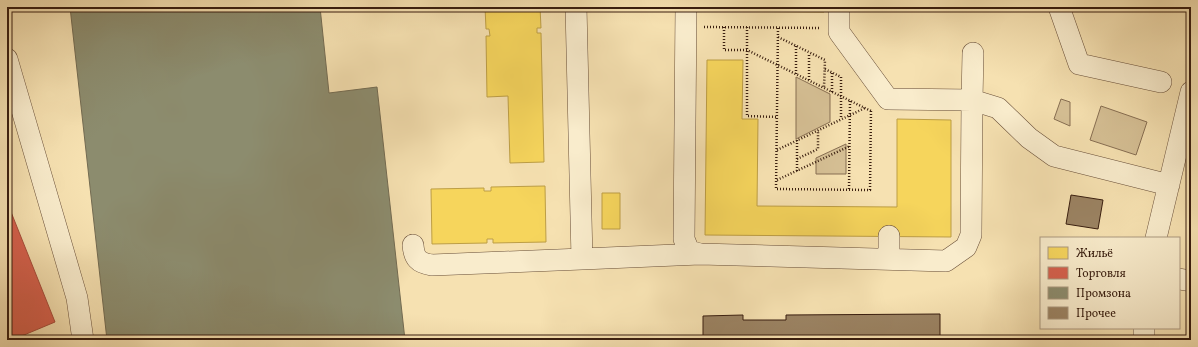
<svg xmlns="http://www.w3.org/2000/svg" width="1198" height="347" font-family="Vollkorn,serif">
	<rect width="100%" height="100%" fill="#f6e1b1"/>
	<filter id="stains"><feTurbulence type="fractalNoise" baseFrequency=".005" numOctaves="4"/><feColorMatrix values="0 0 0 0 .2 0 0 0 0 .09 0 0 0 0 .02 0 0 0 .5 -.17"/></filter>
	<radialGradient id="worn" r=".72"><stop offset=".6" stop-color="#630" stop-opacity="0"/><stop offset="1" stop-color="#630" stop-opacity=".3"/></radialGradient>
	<path fill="#d6c095" stroke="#876e52" d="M796 77 830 94V122L796 139Z
		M1061 99 1070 102V126L1054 119Z
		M1101 106 1147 122 1136 155 1090 140Z
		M846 144V174H816V158Z"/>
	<path fill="#f6d55c" stroke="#bd9e45" d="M485 7H540L541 28H537V33H541L544 162 510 163 508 96 487 97 486 36H490L489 29H486Z
		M707 7H825L824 12 707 11Z
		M707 60H743L742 119H758L757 206 897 207V119L951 120V237L705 235Z
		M545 186 546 242 493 243V239H487V243L432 244 431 189 484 188V191H491V187Z
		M602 193H620V229H602Z"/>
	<path fill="#d6604d" stroke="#a74c3a" d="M7 202 55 322 12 340H7Z"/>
	<path fill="#8c8c6e" stroke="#736b52" d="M70 7H320L329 93 377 87 405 340H107Z"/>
	<path fill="#9b8363" stroke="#381d0f" d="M1071 195 1103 200 1098 229 1066 224Z
		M940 314V340H703V316L743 315V320H786V315Z"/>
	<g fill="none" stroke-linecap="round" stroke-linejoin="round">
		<defs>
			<path id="minor" d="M686 7 684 239 689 251 700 254 946 261 966 247 971 235 972 100 888 99 839 32V7
				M1059 7 1079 64 1161 82
				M973 53 972 100 998 108 1029 138 1054 156 1169 185
				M7 59 77 298 83 340
				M1156 238 1191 92
				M413 245C414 258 418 263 432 265L582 259 576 7
				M582 259 700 254
				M889 259V236
				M1179 279 1191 281
				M1144 340V328"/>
		</defs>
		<use href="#minor" stroke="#684e38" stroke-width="22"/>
		<path stroke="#381d0f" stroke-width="2.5" stroke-dasharray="1 2" stroke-linecap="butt" d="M704 27 821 28
			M724 27V50H747L871 111
			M747 27V116L777 117
			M778 28 776 189 870 190 871 109
			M778 37 825 60 824 88
			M825 69 841 77V119
			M796 74V46
			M809 80V53
			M832 92V72
			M777 150 865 108
			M797 159 818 149V130
			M797 171V140
			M777 180 850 146
			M849 189 850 100"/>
		<use href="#minor" stroke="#f9eccc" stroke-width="21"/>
	</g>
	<rect width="1198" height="347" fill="none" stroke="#f6e1b1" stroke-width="24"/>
	<rect x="8" y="8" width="1182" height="331" fill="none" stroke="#381d0f" stroke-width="2"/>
	<rect x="12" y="12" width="1174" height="323" fill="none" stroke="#381d0f"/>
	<rect x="1040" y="237" width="140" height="92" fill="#f9eccc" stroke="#ac9980"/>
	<rect x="1048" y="247" width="20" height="12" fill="#f6d55c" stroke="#ac9980"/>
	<text x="1076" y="257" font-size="12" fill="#381d0f">Жильё</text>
	<rect x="1048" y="267" width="20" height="12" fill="#d6604d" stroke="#ac9980"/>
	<text x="1076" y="277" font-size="12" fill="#381d0f">Торговля</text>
	<rect x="1048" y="287" width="20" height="12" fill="#8c8c6e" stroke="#ac9980"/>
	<text x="1076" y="297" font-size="12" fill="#381d0f">Промзона</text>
	<rect x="1048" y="307" width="20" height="12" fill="#9b8363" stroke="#ac9980"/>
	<text x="1076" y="317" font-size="12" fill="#381d0f">Прочее</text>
	<rect width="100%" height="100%" filter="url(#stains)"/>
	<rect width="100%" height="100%" fill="url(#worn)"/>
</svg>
